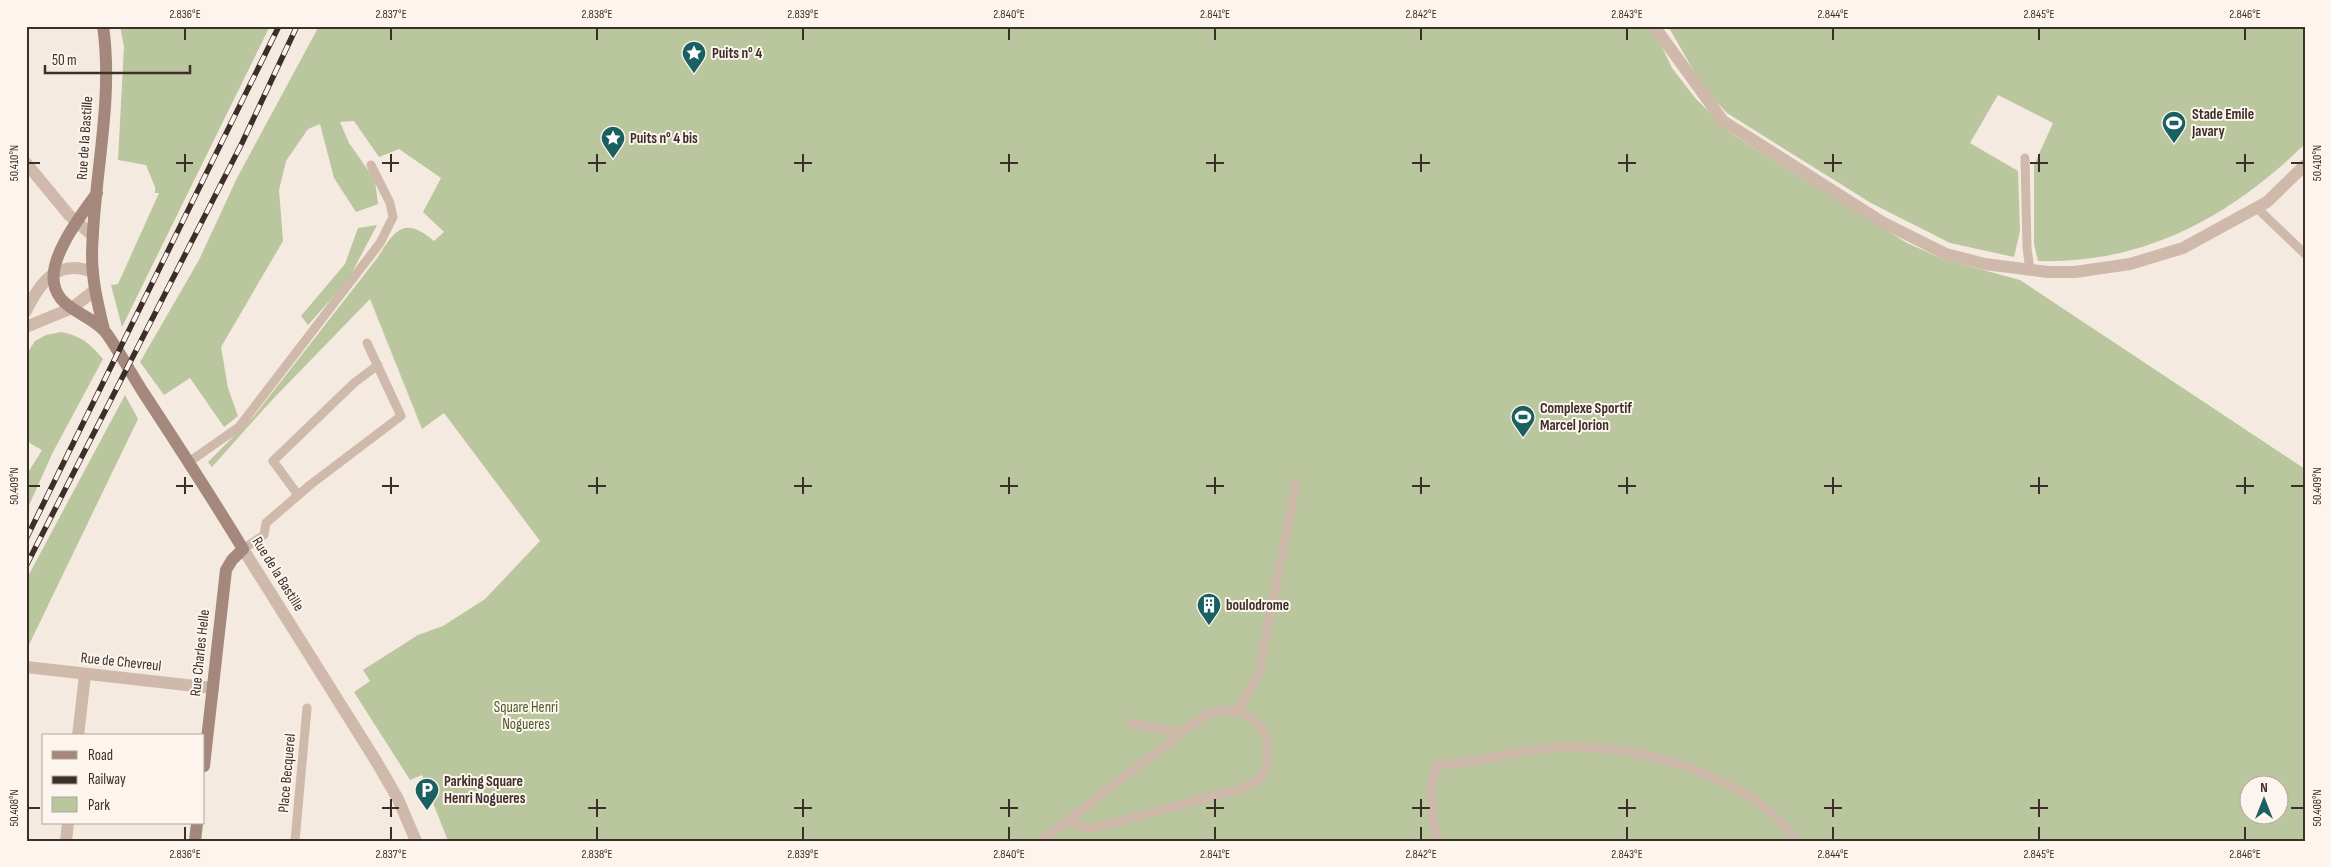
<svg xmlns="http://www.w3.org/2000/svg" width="2331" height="867" font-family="'Sofia Sans Condensed',sans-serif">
	<rect width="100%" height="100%" fill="#f5eae0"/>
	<path fill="#bac69e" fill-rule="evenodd" d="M120 26H270L122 327 111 285 118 284 159 193H155V187L146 165 118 160 124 47Z
		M319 26H1652L1672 68 1696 99 1732 134 1907 243 1943 259 2020 280 2305 469V841H448L422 775 410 780 354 692 370 681 363 670 418 635 443 626 485 599 540 541 444 413 422 429 370 299 272 400 212 467 208 462 254 416 378 257C395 229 405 216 434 241L444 232 423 212 441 178 399 149 379 157 354 121 340 122 349 143 375 180 378 204 356 212 334 178 320 124 308 129 286 161 279 190 283 241 221 347 228 388 238 416 224 427 190 378 164 395 140 362 199 260 237 178ZM2248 784H2278V814H2248Z
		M1668 26H2305V144C2230 217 2144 264 2038 261L2034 244V165L2053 123 1998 95 1970 143 2018 171 2020 231 2014 257 1950 243 1871 203 1727 113 1704 89Z
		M377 225 348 280 308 325 301 316 345 264 358 228Z
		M61 332C80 335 91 344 103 359L53 452 26 512V476L42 450 26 441V355L35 341 46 335Z
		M125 395 138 419 26 651V580Z"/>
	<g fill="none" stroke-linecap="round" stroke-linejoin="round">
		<path stroke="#cfb9aa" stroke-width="9" d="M2025 158 2027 248 2030 270
			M2257 208 2305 254
			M189 462 239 427 380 243 393 217 390 203 371 165
			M298 495 273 461 354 383 378 365
			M243 549 264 535 266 523 310 485 401 416 367 343
			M1227 710C1236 711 1245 713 1253 719 1269 731 1273 759 1261 776 1257 782 1248 785 1241 789L1093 828 1082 827 1067 821 1194 723 1210 713Z
			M1236 711 1245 700 1259 672 1296 483
			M1131 723 1181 733
			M295 841 307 708
			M1041 841 1067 821
			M1439 841 1433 823 1431 785 1437 765C1480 763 1522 749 1565 747 1642 745 1750 776 1797 841"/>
		<path stroke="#cfb9aa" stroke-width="12" d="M1654 26 1723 121 1882 222 1946 254 1985 264 2048 272H2075L2130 264 2183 248 2267 202 2305 165
			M26 163 69 215 93 236
			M26 311C40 282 58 258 93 272
			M26 327 72 308 95 290
			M243 549 376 761 398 799 416 841
			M26 667 213 688
			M78 736 85 675
			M66 841 68 823"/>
		<path stroke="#a3887b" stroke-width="12" d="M103 26C114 102 93 179 92 255 92 281 98 305 104 330
			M97 193C82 214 49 256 54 283 58 311 93 314 107 334 120 353 131 373 143 392 177 444 211 496 243 549L232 560 226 570 204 766
			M195 841 197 823"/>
		<defs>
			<path id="rail" d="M26 539 279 26
				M26 566 242 143 297 26"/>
		</defs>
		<use href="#rail" stroke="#3c2f2a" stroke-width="5.5"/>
		<use href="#rail" stroke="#fcf4ed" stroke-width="4" stroke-dasharray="11" stroke-linecap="butt"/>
	</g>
	<path fill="none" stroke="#3c2f2a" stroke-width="2" d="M185 28V40M391 28V40M597 28V40M803 28V40M1009 28V40M1215 28V40M1421 28V40M1627 28V40M1833 28V40M2039 28V40M2245 28V40M185 154V172M391 154V172M597 154V172M803 154V172M1009 154V172M1215 154V172M1421 154V172M1627 154V172M1833 154V172M2039 154V172M2245 154V172M28 163H40M176 163H193M382 163H399M588 163H606M794 163H812M1000 163H1018M1206 163H1224M1412 163H1430M1618 163H1636M1824 163H1842M2030 163H2048M2236 163H2254M2291 163H2304M185 477V494M391 477V494M597 477V494M803 477V494M1009 477V494M1215 477V494M1421 477V494M1627 477V494M1833 477V494M2039 477V494M2245 477V494M28 486H40M176 486H193M382 486H399M588 486H606M794 486H812M1000 486H1018M1206 486H1224M1412 486H1430M1618 486H1636M1824 486H1842M2030 486H2048M2236 486H2254M2291 486H2304M391 799V817M597 799V817M803 799V817M1009 799V817M1215 799V817M1421 799V817M1627 799V817M1833 799V817M2039 799V817M28 808H40M382 808H399M588 808H606M794 808H812M1000 808H1018M1206 808H1224M1412 808H1430M1618 808H1636M1824 808H1842M2030 808H2048M2291 808H2304M185 827V840M391 827V840M597 827V840M803 827V840M1009 827V840M1215 827V840M1421 827V840M1627 827V840M1833 827V840M2039 827V840M2245 827V840"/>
	<defs>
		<symbol id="sight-pin" viewBox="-11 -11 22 30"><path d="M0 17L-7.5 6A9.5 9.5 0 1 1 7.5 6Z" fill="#1b6061" stroke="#fcf4ed"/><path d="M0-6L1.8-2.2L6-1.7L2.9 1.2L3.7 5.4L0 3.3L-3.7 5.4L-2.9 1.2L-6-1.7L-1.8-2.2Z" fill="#fff"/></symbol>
		<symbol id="stadium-pin" viewBox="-11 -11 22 30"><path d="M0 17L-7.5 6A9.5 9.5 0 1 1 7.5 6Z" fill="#1b6061" stroke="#fcf4ed"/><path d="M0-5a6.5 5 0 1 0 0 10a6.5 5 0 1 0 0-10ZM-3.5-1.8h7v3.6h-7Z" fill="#fff"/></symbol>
		<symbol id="building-pin" viewBox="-11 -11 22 30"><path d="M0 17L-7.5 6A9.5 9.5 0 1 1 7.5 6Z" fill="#1b6061" stroke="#fcf4ed"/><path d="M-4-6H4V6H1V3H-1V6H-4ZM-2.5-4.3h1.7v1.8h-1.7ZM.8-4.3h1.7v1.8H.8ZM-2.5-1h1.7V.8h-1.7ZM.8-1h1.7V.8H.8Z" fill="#fff"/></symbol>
		<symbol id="parking-pin" viewBox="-11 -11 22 30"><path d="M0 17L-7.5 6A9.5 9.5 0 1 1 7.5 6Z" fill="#1b6061" stroke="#fcf4ed"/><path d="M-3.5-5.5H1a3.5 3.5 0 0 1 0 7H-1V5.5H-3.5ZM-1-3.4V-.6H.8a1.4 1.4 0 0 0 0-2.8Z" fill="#fff"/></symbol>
	</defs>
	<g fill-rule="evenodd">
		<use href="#sight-pin" x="680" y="39" width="28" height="38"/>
		<use href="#stadium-pin" x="2160" y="109" width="28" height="38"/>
		<use href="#sight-pin" x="599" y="124" width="28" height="38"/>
		<use href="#stadium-pin" x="1509" y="403" width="28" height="38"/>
		<use href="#building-pin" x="1195" y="591" width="28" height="38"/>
		<use href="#parking-pin" x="413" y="776" width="28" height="38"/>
	</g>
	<g text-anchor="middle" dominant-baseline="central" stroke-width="4" stroke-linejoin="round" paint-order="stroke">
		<g font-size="15" font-weight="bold" fill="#3c2f2a" stroke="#fcf4ed" text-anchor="start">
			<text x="712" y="53">Puits n° 4</text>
			<text x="2192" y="114">Stade Emile<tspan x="2192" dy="17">Javary</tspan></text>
			<text x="630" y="138">Puits n° 4 bis</text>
			<text x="1540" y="408">Complexe Sportif<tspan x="1540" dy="17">Marcel Jorion</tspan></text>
			<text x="1226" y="605">boulodrome</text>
			<text x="444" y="781">Parking Square<tspan x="444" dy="17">Henri Nogueres</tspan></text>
		</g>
		<g font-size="15" fill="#3c2f2a" stroke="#fcf4ed">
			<text transform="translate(85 138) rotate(-86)">Rue de la Bastille</text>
			<text transform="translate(278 574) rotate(58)">Rue de la Bastille</text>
			<text transform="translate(200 653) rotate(-84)">Rue Charles Helle</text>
			<text transform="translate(121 662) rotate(6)">Rue de Chevreul</text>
			<text transform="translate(287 773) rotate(-85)">Place Becquerel</text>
		</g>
		<g font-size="15" fill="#4c5c2b" stroke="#fcf4ed">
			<text x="526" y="707">Square Henri<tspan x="526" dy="17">Nogueres</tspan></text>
		</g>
	</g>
	<rect width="2331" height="867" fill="none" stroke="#fcf4ed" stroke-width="55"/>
	<rect x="42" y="734" width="162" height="90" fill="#fcf4ed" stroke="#afa59f"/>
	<rect x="52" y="751" width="25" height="8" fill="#a3887b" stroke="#afa59f"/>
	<text x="88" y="760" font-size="15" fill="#3c2f2a">Road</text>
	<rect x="52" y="776" width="25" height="8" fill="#3c2f2a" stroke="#afa59f"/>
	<text x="88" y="784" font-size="15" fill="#3c2f2a">Railway</text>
	<rect x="52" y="797" width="25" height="15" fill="#bac69e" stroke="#afa59f"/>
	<text x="88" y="810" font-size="15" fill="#3c2f2a">Park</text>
	<g transform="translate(2264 800)"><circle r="24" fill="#fcf4ed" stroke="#afa59f"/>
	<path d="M0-4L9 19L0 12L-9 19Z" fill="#1b6061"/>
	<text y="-8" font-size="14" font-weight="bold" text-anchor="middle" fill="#3c2f2a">N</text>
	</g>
	<path d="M45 65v8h145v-8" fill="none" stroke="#3c2f2a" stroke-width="2.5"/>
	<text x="52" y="65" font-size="15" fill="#3c2f2a" stroke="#fcf4ed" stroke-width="4" paint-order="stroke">50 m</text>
	<rect x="28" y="28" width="2276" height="812" fill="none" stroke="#3c2f2a" stroke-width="2"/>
	<g font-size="12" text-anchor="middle" fill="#3c2f2a">
		<text x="185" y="18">2.836°E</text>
		<text x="391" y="18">2.837°E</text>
		<text x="597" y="18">2.838°E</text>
		<text x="803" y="18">2.839°E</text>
		<text x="1009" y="18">2.840°E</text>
		<text x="1215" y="18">2.841°E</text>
		<text x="1421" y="18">2.842°E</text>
		<text x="1627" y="18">2.843°E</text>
		<text x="1833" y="18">2.844°E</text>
		<text x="2039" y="18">2.845°E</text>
		<text x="2245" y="18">2.846°E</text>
		<text transform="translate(14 163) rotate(-90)" y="4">50.410°N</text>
		<text transform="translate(2317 163) rotate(-90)" y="4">50.410°N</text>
		<text transform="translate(14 486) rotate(-90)" y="4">50.409°N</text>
		<text transform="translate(2317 486) rotate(-90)" y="4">50.409°N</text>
		<text transform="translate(14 808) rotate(-90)" y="4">50.408°N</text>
		<text transform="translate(2317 808) rotate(-90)" y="4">50.408°N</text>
		<text x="185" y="858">2.836°E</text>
		<text x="391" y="858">2.837°E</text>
		<text x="597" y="858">2.838°E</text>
		<text x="803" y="858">2.839°E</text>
		<text x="1009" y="858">2.840°E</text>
		<text x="1215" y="858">2.841°E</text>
		<text x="1421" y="858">2.842°E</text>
		<text x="1627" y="858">2.843°E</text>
		<text x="1833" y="858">2.844°E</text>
		<text x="2039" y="858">2.845°E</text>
		<text x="2245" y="858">2.846°E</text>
	</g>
</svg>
